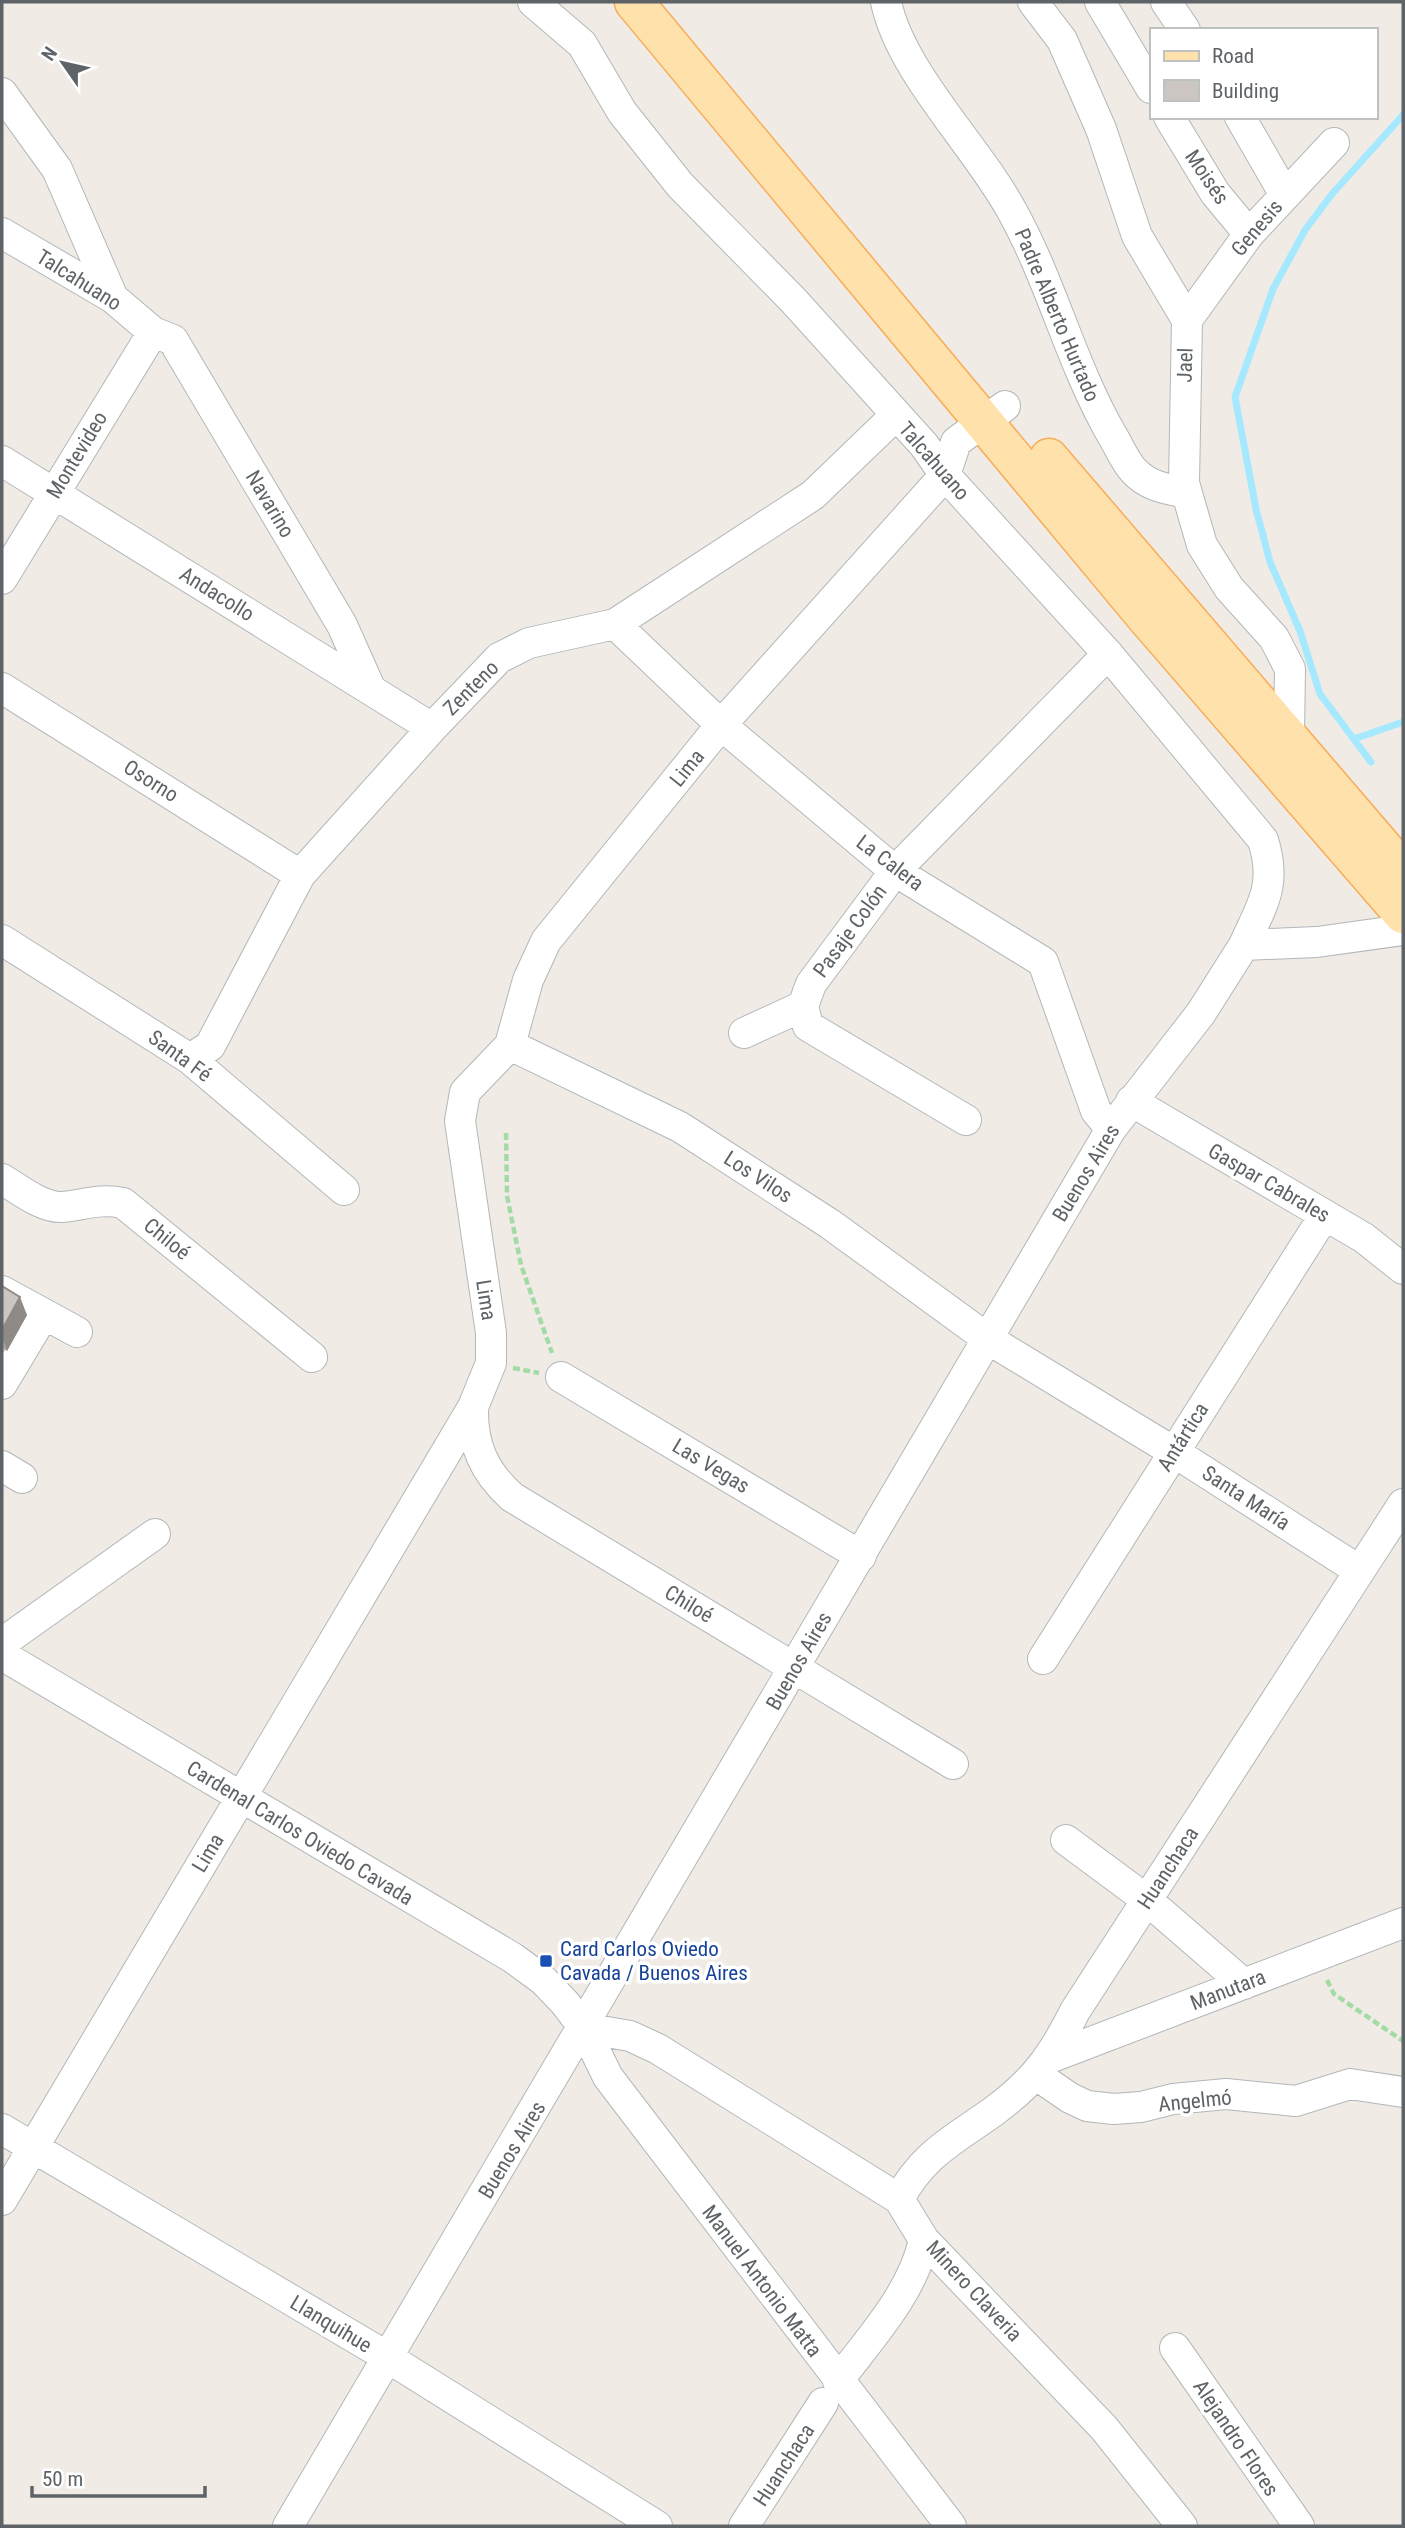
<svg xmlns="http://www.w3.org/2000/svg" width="1405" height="2528" font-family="'Roboto Condensed',sans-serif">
	<rect width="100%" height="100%" fill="#f0ebe5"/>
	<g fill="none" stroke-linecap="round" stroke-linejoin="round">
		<path stroke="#a6e9ff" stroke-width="7" d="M1354 739 1403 722
			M1371 762 1320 694 1300 631 1270 562 1256 509 1235 397 1273 289 1305 230 1332 194 1403 115"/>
		<defs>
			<path id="minor" d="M533 2 582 44 622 112 680 185 793 300 924 445 945 475 1108 654 1263 840C1277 885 1263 903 1244 945
				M886 2C901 73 977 146 1012 211 1052 283 1071 364 1112 435 1119 446 1125 462 1134 471 1149 487 1167 489 1187 493
				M1033 2 1062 40 1101 129 1137 236 1187 320 1184 483 1202 545 1229 588 1274 638 1290 669 1289 734
				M1100 2 1151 88
				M1166 2 1185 30
				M2 93 57 169 113 298
				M1169 117 1215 193 1249 234
				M1240 117 1285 195
				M2 233 113 298 153 332 173 340 342 625 371 690
				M1187 320 1249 234 1334 143
				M2 461 432 728
				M2 579 153 332
				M615 624 721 725 895 871 1043 962 1096 1111 1111 1129
				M2 688 300 875
				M2 940 190 1059 344 1190
				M744 1033 803 1006
				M510 1045 680 1127 830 1224 988 1339 1174 1452 1360 1571
				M190 1059 210 1046 300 875 432 728 499 658 529 643 615 624 813 495 895 416
				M1131 1101 1364 1238 1403 1269
				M966 1120 808 1026 803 1006 811 984 895 871 1108 654
				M2 1179C19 1189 42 1208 62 1207 84 1205 100 1198 123 1203L312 1357
				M2 1291 77 1332
				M561 1377 861 1556
				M2 1384 44 1314
				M473 1407C472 1445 484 1472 512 1497L953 1764
				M2 1466 22 1478
				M2 1643 155 1534
				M2 1655 513 1958 543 1980 565 2003 584 2028 608 2077 951 2526
				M1043 1659 1324 1216
				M1066 1840 1147 1900 1244 1984
				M584 2028 630 2036 658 2049 899 2199 924 2240 1104 2428 1182 2526
				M1052 2057 1403 1923
				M1035 2074 1070 2098 1087 2106 1114 2109 1141 2107 1173 2099 1226 2094 1296 2101 1350 2084 1403 2092
				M2 2129 374 2349 657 2526
				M899 2199C924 2153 954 2140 994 2111 1035 2081 1053 2055 1075 2011L1403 1504
				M2 2200 473 1407 491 1363V1333L460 1121 465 1092 510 1045 528 980 546 941 721 725 945 475 956 442 1005 406
				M1175 2348 1299 2526
				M838 2381C870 2338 912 2294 924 2240
				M288 2526 1111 1129 1201 1013 1244 945 1317 942 1403 930
				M744 2526 823 2403"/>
			<path id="major" d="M634 2 1145 616 1403 914
				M1049 458 1403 871"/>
		</defs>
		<use href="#minor" stroke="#b2b7ba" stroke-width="32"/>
		<use href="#major" stroke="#f7ac57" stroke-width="41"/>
		<path stroke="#a3dba7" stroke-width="4.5" stroke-dasharray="7 3.5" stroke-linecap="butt" d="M506 1133 507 1196 521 1265 552 1353
			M513 1368 539 1373
			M1327 1980 1334 1994 1403 2041"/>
		<use href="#minor" stroke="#fff" stroke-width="30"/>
		<use href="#major" stroke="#ffe2ab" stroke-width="38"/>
	</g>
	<path fill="#afaaa6" d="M2 1286 27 1315 7 1351 2 1348Z"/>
	<path fill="#8e8b87" d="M20 1297 27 1315 7 1351 2 1336V1330Z"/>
	<path fill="#cbc6c1" stroke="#8e8b87" stroke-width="2" d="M2 1286 20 1297 2 1330Z"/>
	<rect fill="#1a4fb4" stroke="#fff" stroke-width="2.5" x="539" y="1954" width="14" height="14" rx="3.5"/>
	<g text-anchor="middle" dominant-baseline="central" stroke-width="7" stroke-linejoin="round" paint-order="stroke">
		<g font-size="21" fill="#5d6366" stroke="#fff">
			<text transform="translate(1207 177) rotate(56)">Moisés</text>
			<text transform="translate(1257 228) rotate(-50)">Genesis</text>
			<text transform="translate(79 280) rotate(32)">Talcahuano</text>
			<text transform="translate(1057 315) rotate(67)">Padre Alberto Hurtado</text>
			<text transform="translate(1185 365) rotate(-88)">Jael</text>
			<text transform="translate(77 455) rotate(-59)">Montevideo</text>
			<text transform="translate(934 461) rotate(49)">Talcahuano</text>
			<text transform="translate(270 504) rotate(59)">Navarino</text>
			<text transform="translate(217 594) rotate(32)">Andacollo</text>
			<text transform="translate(471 688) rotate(-45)">Zenteno</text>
			<text transform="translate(687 768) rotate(-51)">Lima</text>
			<text transform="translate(151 781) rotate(32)">Osorno</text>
			<text transform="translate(890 863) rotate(37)">La Calera</text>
			<text transform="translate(850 931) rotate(-54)">Pasaje Colón</text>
			<text transform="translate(180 1056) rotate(36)">Santa Fé</text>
			<text transform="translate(1086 1173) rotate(-59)">Buenos Aires</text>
			<text transform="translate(758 1177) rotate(33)">Los Vilos</text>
			<text transform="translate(1269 1183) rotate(30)">Gaspar Cabrales</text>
			<text transform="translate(167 1239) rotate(39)">Chiloé</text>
			<text transform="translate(486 1300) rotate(81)">Lima</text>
			<text transform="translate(1183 1437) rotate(-58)">Antártica</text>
			<text transform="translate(711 1466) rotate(31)">Las Vegas</text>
			<text transform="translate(1246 1498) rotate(33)">Santa María</text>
			<text transform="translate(689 1604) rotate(31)">Chiloé</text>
			<text transform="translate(799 1661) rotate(-60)">Buenos Aires</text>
			<text transform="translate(300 1833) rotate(31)">Cardenal Carlos Oviedo Cavada</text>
			<text transform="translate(208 1853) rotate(-59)">Lima</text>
			<text transform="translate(1168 1868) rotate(-57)">Huanchaca</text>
			<text transform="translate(1228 1990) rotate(-21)">Manutara</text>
			<text transform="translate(1195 2101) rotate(-6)">Angelmó</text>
			<text transform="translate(512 2150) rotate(-59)">Buenos Aires</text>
			<text transform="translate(762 2281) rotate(53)">Manuel Antonio Matta</text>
			<text transform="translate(974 2291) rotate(47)">Minero Claveria</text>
			<text transform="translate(331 2324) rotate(31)">Llanquihue</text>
			<text transform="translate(1236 2438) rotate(56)">Alejandro Flores</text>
			<text transform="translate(784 2465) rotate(-57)">Huanchaca</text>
		</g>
		<g font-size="21" fill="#164399" stroke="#fff" text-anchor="start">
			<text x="560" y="1949">Card Carlos Oviedo<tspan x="560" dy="24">Cavada / Buenos Aires</tspan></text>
		</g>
	</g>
	<rect width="1405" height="2528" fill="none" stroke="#5d6366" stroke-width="7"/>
	<rect x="1150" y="28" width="228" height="91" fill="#ffffff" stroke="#bec1c2" stroke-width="2"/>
	<rect x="1164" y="51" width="35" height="10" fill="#ffe2ab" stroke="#bec1c2" stroke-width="2"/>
	<text x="1212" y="63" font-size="21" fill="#5d6366">Road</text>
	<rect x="1164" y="80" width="35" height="21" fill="#cbc6c1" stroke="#bec1c2" stroke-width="2"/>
	<text x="1212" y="98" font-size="21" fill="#5d6366">Building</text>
	<g transform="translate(63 63) rotate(304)" stroke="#ffffff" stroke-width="5" paint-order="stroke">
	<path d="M0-5L12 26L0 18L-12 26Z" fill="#5d6366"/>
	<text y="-10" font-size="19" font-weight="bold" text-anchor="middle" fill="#5d6366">N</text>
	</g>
	<path d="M32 2486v10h173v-10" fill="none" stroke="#5d6366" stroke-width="3.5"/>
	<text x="42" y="2486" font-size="21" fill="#5d6366" stroke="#ffffff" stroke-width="5" paint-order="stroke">50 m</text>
</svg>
